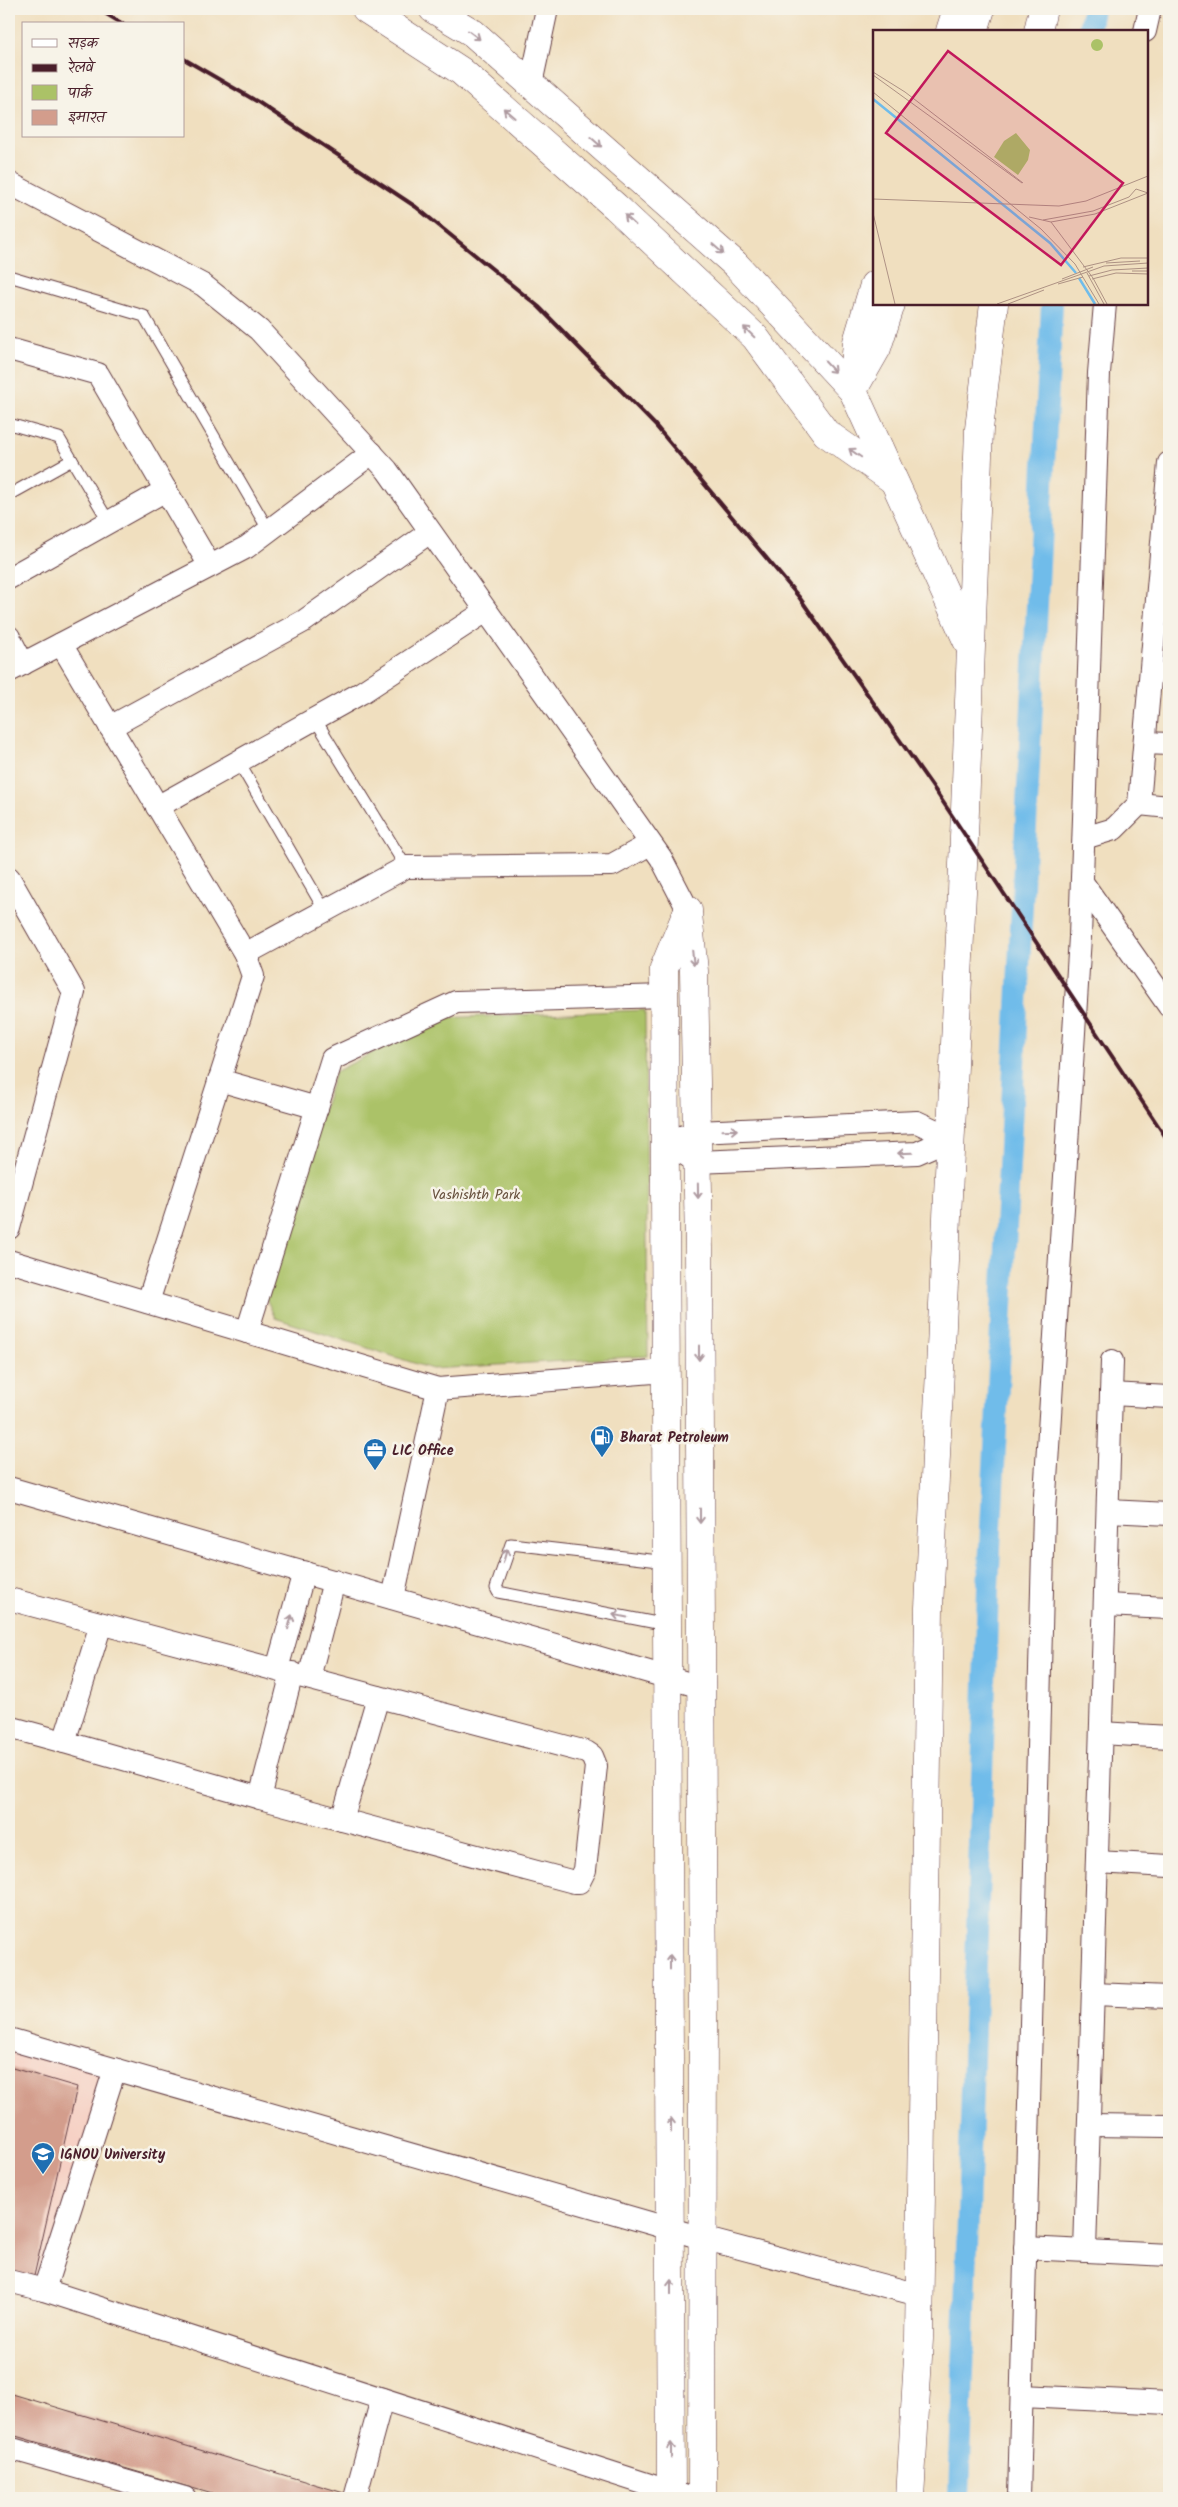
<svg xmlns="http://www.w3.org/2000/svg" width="1178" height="2507" viewBox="0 0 1178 2507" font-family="Kalam,'Playpen Sans Deva',sans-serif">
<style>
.built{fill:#f6d1c5}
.green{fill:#abc267;stroke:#7a7049}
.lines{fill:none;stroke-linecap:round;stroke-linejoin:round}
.canal{stroke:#70bcea;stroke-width:22}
.building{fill:#d39d8c}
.lane-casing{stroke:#633c41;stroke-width:13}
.street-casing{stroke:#633c41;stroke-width:24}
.secondary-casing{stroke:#633c41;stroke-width:29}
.lane{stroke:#fff;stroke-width:11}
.street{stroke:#fff;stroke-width:22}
.secondary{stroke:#fff;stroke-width:28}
.rail{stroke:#4a1f2b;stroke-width:4}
.oneway{stroke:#ae9aa0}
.labels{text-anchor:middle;stroke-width:5;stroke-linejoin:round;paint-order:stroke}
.park-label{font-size:14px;fill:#67503d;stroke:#f7f3e8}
.poi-label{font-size:14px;font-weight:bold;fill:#4a1f2b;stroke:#f7f3e8;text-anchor:start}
.inset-river{fill:none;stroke:#70bcea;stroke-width:2.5}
.inset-road{fill:none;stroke:#ae9284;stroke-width:1}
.view{fill:#c2185b;fill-opacity:0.15;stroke:#c2185b;stroke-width:2.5}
.inset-edge{fill:none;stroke:#4a1f2b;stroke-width:2.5}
</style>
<rect width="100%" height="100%" fill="#f7f3e8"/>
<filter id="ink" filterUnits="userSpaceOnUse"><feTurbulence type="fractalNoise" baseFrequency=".02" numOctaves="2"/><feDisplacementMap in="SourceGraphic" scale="10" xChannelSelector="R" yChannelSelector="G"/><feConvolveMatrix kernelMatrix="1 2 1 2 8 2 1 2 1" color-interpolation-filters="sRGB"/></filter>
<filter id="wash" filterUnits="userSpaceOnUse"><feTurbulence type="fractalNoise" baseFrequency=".0096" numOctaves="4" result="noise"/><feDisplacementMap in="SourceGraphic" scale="20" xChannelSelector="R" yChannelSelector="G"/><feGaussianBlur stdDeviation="1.12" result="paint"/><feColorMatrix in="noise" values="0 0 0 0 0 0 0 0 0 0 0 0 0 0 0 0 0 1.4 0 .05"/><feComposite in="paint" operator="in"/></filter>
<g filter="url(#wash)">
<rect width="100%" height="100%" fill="#f0dfbf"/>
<polygon class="built" points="9,2044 109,2072 43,2287 9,2278"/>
<polygon class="green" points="645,1010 648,1356 432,1369 275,1318 265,1296 335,1072 440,1018"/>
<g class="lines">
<g class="canal">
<polyline points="1089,31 1093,9"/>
<polyline points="959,2498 988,1588 1052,304"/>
</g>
</g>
<g id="blocks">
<g class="building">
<polygon points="9,2067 77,2087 34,2276 9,2270"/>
<polygon points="9,2393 344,2493 343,2498 226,2498 9,2434"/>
</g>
</g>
</g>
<g filter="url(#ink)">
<use href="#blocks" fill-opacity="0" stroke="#633c41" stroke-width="1"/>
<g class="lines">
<g class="lane-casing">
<g id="lane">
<polyline points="9,276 144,316 269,531"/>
<polyline points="9,424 59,438 109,522"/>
<polyline points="9,495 72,460"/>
<polyline points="315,719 406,867"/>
<polyline points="238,761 325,911"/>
<polyline points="667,1625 498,1592 496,1588 511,1544 668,1562"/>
</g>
</g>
<g class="street-casing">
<g id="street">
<polyline points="1145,31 1150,9"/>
<polyline points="531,84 547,9"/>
<polyline points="9,183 203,285 259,330 387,470 661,858 688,910"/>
<polyline points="9,349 98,374 210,566"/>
<polyline points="9,578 166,490"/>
<polyline points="9,637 23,664"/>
<polyline points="61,644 245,954 253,976 148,1302"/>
<polyline points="9,671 247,547 372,453"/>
<polyline points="110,727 304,621 430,532"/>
<polyline points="1145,743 1169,744"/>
<polyline points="1139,804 1169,807"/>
<polyline points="157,807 361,693 486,611"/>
<polyline points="1084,838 1114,829 1139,804 1169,463"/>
<polyline points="9,878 74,992 9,1228"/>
<polyline points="1082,882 1169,1006"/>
<polyline points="245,954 406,867 612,865 650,844"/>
<polyline points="219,1080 317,1108"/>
<polyline points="681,1137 697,1132 917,1122 951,1138"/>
<polyline points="666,1142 697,1162 917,1153 951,1138"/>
<polyline points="9,1261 438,1389 666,1371"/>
<polyline points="247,1332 332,1059 456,1002 665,996"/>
<polyline points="1111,1394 1169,1397"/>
<polyline points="9,1488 701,1687"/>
<polyline points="1108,1511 1169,1514"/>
<polyline points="393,1598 438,1389"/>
<polyline points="9,1599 586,1752 592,1756 596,1766 585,1870 579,1882 574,1882 260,1798"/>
<polyline points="1105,1605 1169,1608"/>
<polyline points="277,1669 304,1572"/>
<polyline points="309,1678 334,1581"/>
<polyline points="9,1727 64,1742 101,1624"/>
<polyline points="1101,1733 1169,1737"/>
<polyline points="64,1742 260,1798 292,1673"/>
<polyline points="342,1820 378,1697"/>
<polyline points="1097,1862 1169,1866"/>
<polyline points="1093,1994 1169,1997"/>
<polyline points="9,2039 702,2238 919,2295"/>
<polyline points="1089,2125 1169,2126"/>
<polyline points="1025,2248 1169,2255"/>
<polyline points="1085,2251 1112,1361"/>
<polyline points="9,2281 44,2290 690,2498"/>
<polyline points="44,2290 115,2069"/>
<polyline points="1022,2396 1169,2403"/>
<polyline points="9,2448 185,2498"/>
<polyline points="355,2498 382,2399"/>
<polyline points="1019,2498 1044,1511 1080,937 1099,373 1105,304"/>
</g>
</g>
<g class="secondary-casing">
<g id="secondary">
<polyline points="366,9 461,71 616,207 755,337 826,433 893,480"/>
<polyline points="433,9 473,33 735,264 853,391 969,645"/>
<polyline points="950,31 957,9"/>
<polyline points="974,31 981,9"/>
<polyline points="1038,31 1043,9"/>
<polyline points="857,383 877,348 891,304"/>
<polyline points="853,391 857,342 874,285"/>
<polyline points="688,914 694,971 699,1248 703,2019 702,2498"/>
<polyline points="671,2498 664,968 688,910"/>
<polyline points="910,2498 919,2339 929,1608 962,892 979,429 994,304"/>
</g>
</g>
<use href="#lane" class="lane"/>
<use href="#street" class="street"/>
<use href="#secondary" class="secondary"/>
<g class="rail">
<polyline points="98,9 123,24"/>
<polyline points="184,59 258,102 416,207 539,307 655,425 799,597 937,793 1169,1142"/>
</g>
</g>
<defs><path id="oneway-shaft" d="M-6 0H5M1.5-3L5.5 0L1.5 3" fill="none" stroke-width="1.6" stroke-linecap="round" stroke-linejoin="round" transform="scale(1.25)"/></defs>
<g class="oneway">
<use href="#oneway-shaft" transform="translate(474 35) rotate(37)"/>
<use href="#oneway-shaft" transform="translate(509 113) rotate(-139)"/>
<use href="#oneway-shaft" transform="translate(596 142) rotate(41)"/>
<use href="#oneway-shaft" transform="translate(630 220) rotate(-137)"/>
<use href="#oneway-shaft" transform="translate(718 249) rotate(41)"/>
<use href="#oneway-shaft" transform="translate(749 332) rotate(-136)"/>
<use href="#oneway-shaft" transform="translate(830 367) rotate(47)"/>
<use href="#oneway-shaft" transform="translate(855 453) rotate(-145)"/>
<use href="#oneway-shaft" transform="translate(693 958) rotate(84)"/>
<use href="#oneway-shaft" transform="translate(730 1130) rotate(-2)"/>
<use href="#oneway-shaft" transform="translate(905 1153) rotate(178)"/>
<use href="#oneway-shaft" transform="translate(698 1191) rotate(89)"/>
<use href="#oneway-shaft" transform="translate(699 1353) rotate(90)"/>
<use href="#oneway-shaft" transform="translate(700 1516) rotate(90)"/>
<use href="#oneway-shaft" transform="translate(505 1556) rotate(-74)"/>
<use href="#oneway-shaft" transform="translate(620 1616) rotate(-169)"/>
<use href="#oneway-shaft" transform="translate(290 1622) rotate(-75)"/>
<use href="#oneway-shaft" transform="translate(670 1962) rotate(-90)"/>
<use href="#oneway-shaft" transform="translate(671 2125) rotate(-90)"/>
<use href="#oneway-shaft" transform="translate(671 2287) rotate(-90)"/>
<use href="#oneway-shaft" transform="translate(671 2450) rotate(-90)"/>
</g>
</g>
<defs>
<g id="fuel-pin" transform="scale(1.25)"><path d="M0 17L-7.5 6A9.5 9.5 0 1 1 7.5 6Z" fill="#1f6fb2" stroke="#f7f3e8"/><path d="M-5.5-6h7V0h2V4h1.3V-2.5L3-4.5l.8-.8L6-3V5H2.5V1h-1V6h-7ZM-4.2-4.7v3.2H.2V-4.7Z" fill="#fff"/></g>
<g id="office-pin" transform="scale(1.25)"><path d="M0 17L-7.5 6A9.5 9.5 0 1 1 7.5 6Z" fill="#1f6fb2" stroke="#f7f3e8"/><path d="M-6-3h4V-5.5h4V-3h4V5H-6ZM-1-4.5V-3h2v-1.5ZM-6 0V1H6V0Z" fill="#fff"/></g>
<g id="university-pin" transform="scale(1.25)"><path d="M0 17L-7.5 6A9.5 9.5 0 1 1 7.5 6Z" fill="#1f6fb2" stroke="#f7f3e8"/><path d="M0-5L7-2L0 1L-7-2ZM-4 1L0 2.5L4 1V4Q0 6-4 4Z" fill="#fff"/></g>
</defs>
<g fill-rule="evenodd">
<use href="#fuel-pin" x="602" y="1437"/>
<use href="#office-pin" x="375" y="1450"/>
<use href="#university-pin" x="43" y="2154"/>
</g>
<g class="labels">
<g class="park-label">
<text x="476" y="1199">Vashishth Park</text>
</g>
<g class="poi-label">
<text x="620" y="1442">Bharat Petroleum</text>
<text x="392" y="1455">LIC Office</text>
<text x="60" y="2159">IGNOU University</text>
</g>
</g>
<g transform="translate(873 30)">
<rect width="275" height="275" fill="#f0dfbf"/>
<path d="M218 15a6 6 0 1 1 12 0a6 6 0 1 1-12 0ZM143,103L157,120L155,130L145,145L121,127L131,111Z" fill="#abc267"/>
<path class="inset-river" d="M0,69L177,213L203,243M206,248L222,274"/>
<path class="inset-road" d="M0,42L32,62L150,153M0,45L149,153M0,62L168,199L202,234L226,274M0,169L186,176L213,171L275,146M0,183L22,274M156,187L178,192L222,184L275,163M170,190L220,181L256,167L263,159L275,163M178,192L220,248L234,274M233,233L267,231M210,237L248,228H275M259,241H275M214,243L231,274M216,246L239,240L275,238M189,249L220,237M219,249L243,243L275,244M185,254L210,247M124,274L231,236L275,233M135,274L171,260"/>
<path class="view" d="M75,21L250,153L188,235L13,103Z"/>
<rect width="275" height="275" class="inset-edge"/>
</g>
<rect width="1178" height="2507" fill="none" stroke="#f7f3e8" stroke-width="30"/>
<rect x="22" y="22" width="162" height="115" fill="#f7f3e8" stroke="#b29e9c"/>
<rect x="32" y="39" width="25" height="8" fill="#ffffff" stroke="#b29e9c"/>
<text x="68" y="48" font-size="15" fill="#4a1f2b">सड़क</text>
<rect x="32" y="64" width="25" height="8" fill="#4a1f2b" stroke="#b29e9c"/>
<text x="68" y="72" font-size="15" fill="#4a1f2b">रेलवे</text>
<rect x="32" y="85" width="25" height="15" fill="#abc267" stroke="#b29e9c"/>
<text x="68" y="98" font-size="15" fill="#4a1f2b">पार्क</text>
<rect x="32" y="110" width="25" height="15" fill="#d39d8c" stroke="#b29e9c"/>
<text x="68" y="122" font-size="15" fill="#4a1f2b">इमारत</text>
</svg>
